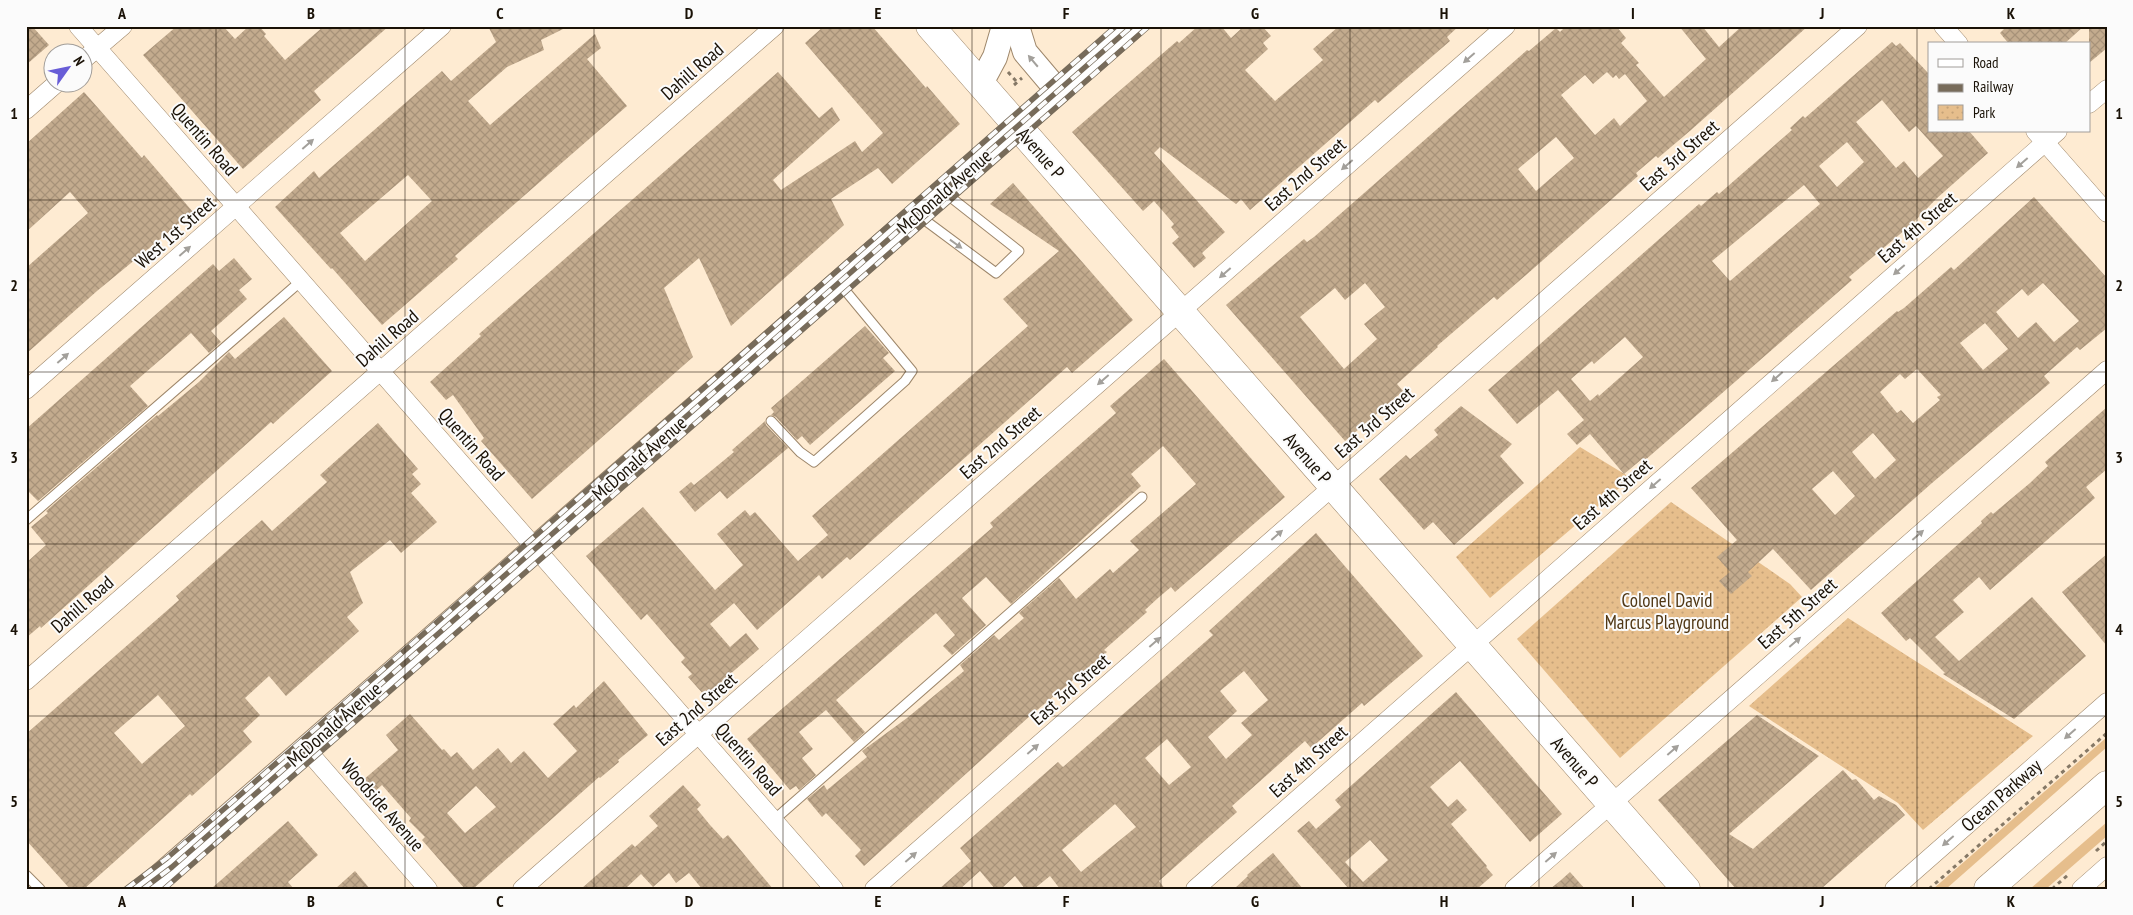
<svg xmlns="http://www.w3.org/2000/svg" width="2133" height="915" viewBox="0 0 2133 915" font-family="'PT Sans Narrow',sans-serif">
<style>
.grass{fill:#e6be8c}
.park{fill:url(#park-dots)}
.building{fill:url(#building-cross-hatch);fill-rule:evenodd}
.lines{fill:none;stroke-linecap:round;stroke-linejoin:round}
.lane-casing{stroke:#9e876b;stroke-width:11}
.street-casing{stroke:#9e876b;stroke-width:19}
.secondary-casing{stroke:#9e876b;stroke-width:26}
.primary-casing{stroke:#9e876b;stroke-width:29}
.path{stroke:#857866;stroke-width:3;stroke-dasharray:4 4;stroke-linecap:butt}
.lane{stroke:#fff;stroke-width:9}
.street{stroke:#fff;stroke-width:18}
.secondary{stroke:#fff;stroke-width:24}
.primary{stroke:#fff;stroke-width:28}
.rail-casing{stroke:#776b5a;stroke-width:5.5}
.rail{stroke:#fbfbfb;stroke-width:4;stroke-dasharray:11;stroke-linecap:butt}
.oneway{fill:#a3a09b}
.grid{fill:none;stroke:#191106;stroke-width:1;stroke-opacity:0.55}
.labels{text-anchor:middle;stroke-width:4;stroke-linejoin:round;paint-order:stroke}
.street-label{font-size:19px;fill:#191106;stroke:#fbfbfb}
.park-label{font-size:19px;fill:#503714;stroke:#fbfbfb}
.neatline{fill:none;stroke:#191106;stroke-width:2}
.grid-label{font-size:16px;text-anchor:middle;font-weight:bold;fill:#191106}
</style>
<defs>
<pattern id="park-dots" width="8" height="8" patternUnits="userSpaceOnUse" patternTransform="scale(1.25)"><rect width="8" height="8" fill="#e6be8c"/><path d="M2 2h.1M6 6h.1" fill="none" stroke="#c5a277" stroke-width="1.8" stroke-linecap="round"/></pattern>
<pattern id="building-cross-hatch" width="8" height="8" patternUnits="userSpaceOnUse" patternTransform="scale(1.25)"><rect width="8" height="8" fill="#c3ab8e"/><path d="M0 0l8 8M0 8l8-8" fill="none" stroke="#a79279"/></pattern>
</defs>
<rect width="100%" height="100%" fill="#feebd2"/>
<g class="grass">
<polygon points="2107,737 2107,747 1946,889 1933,889"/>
<polygon points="2107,822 2107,836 2046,889 2030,889"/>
</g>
<g class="park">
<polygon points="1580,447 1631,478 1490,598 1456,557"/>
<polygon points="1671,502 1790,584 1802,597 1620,758 1517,639"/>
<polygon points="1848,618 2033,736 1923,830 1898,803 1749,706"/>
</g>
<g class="building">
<polygon points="26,26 32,26 49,45 26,65"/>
<polygon points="177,26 223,26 235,39 249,26 259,26 266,34 264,36 285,60 324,26 389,26 314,91 321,100 243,169 143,55"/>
<path d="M488,26H569L541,40L544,50L507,67L468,101L490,125L595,34L601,48L587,59L627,106L455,256L458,259L382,325L332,268L331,269L275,207L314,171L319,178L442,71L451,81L496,42ZM408,175L432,201L365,261L340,233Z"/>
<polygon points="824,26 872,26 926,88 927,86 960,124 892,184 878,168 831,199 844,225 731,326 699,258 664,288 693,357 532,499 481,441 484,438 453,395 446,400 430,382 481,336 479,334 778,72 819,118 832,107 840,120 773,180 781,190 855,141 862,152 883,133 805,43"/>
<polygon points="1198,26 1221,26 1231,38 1244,26 1262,26 1271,36 1263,43 1268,49 1245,70 1275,101 1323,60 1313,49 1339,26 1459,26 1447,37 1450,41 1378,103 1375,100 1250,210 1241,199 1236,204 1160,147 1154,153 1225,232 1202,253 1206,258 1194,268 1172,243 1179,237 1171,227 1174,224 1154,201 1143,211 1072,132 1177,41 1179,43"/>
<path d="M1566,26H1616L1626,38L1621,43L1639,63L1636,65L1664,97L1706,59L1679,26H1702L1719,47L1742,26H1808L1691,130L1658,158L1656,156L1636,173L1638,176L1534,268L1497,300L1494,297L1437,346L1438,347L1397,384L1403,391L1345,441L1226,305L1304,239L1307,242L1314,237L1527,50L1529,51L1556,28L1560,32ZM1607,72L1613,78L1616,75L1619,79L1625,74L1647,101L1620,126L1614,118L1595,135L1561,95L1585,75L1593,84ZM1556,137L1574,158L1536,191L1518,169ZM1365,283L1385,307L1364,324L1377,339L1344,369L1300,317L1335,288L1345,300Z"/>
<polygon points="2007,26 2084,26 2064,44 2009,44 2000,33"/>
<polygon points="2089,26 2107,26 2107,48 2089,63"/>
<path d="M1892,42L1896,46L1900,43L1929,74V131H1969L1988,153L1936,199L1912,224L1849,277L1852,280L1644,461L1642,459L1624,474L1590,434L1577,445L1567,434L1584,420L1558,390L1517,424L1488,390L1699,204L1701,206L1717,192L1719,194L1792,130L1790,128L1803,116L1805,118ZM1882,100L1909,132L1916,126L1943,156L1918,178L1904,161L1896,168L1856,122ZM1847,142L1864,162L1837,187L1819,166ZM1804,185L1820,204L1730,281L1712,261ZM1625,337L1643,357L1599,396L1598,394L1590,401L1571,379L1592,361L1594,364Z"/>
<polygon points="84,92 142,158 144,155 193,212 97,291 26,354 26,268 88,213 70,192 26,232 26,144"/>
<polygon points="1013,183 1133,320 1072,373 1067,367 850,560 847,557 822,579 819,575 757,630 734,603 710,624 730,647 746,633 759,649 705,696 688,677 692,674 681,662 685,658 647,614 641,620 586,556 643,507 715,590 743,565 717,534 745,510 750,516 755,512 798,561 828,535 812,516 1028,326 1003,299 1059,251 990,204"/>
<path d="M2034,197L2107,278V328L2080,350L2077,347L2044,376L2050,383L1932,483L1811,590L1773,549L1748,572L1752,576L1731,594L1719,581L1730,572L1717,557L1737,540L1691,488L1897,311L1898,312L1904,308L1951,267L1954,270ZM2043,283L2079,321L2054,342L2036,322L2018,338L1996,312L2022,289L2028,296ZM1985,323L2008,349L1983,370L1960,343ZM1917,369L1941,395L1937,397L1940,400L1913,423L1901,410L1897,413L1880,392L1900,374L1905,379ZM1873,433L1896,460L1875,479L1852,452ZM1833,471L1855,496L1835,515L1812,489Z"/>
<polygon points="234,258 252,279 239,290 247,299 211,331 221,342 209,353 191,333 130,386 148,406 38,501 26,489 26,429 213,264 219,271"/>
<polygon points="284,317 332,371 273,424 271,422 251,440 41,628 40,626 26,638 26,563 46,545 31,527 48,513 46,511 157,415 158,416 199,382 229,352 235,359"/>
<polygon points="865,326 889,353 883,358 895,371 810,445 802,436 797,440 776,417 771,415 774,412 771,408"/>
<polygon points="1164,359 1285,497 1175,592 1171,587 1158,598 1145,610 1147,612 1104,650 1107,652 1031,715 864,866 855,856 861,850 826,813 822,817 807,799 824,785 827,790 867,757 862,751 907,718 964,671 960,665 994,635 999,640 1024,618 1019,613 1059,578 1076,599 1110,569 1113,573 1139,550 1130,541 1196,484 1163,446 1131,474 1141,486 1011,604 986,577 962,598 986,625 952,655 943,646 955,635 936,613 836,700 865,732 854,742 826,710 799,732 813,749 802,758 816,775 799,790 796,786 790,790 747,739 993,527 990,523 1116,413 1110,406"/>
<polygon points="1461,406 1512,444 1500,456 1524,483 1454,545 1433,522 1424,530 1379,479 1406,455 1410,459 1438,435 1434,430"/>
<polygon points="2107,407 2107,469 2086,487 2095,498 1990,590 1979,577 1953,600 1964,612 1935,637 1959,661 2032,597 2086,656 2014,719 1943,674 1945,673 1910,638 1906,641 1881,613 1982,523 1981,521 1991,512 1993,514 2030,483 2048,466 2045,462"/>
<polygon points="765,421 766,425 788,448 727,499 720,491 695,512 679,492 691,482 694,485 734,452 732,450"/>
<path d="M378,423L418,469L412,474L421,484L411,493L437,522L401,553L390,540L350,572L363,603L347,617L359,631L286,696L269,676L245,698L260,715L243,731L252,742L192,796L190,794L84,889H70L26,840V734L179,600L176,596L262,520L272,531L327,482L320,475ZM158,695L185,726L142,764L114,733Z"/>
<path d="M1316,533L1423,656L1364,706L1362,703L1311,748L1305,741L1232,806L1237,812L1159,881L1165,889H1060L1050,876L1034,889H1025L1015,876L1001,889H995L980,871L960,889H939L971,861L960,848L1058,762L1063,767L1213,635L1209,631ZM1244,671L1268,700L1241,723L1252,735L1226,759L1208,737L1237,711L1220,691ZM1167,739L1191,767L1169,785L1145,758ZM1115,804L1136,827L1081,872L1062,850Z"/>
<polygon points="2107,554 2107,646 2062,592"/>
<path d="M604,681L648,735L618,760L619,762L600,778L599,777L473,889H465L422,840L425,837L409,821L411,818L382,785L373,793L362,781L398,750L386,735L410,714L442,750L444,749L451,757L457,752L473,770L498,748L511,763L524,751L548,778L577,751L553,724L574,705L576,708ZM476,786L496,807L465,833L447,813Z"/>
<path d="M1456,692L1562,814L1530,842L1460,761L1430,787L1448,807L1457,799L1467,810L1451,824L1487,866L1486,867L1493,875L1477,889H1349L1297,831L1309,821L1316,829L1341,807L1335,800ZM1370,840L1388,860L1363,882L1345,862Z"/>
<polygon points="1757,715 1819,756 1729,834 1753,849 1843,770 1852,780 1856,779 1874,800 1879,796 1896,805 1905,815 1821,889 1736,889 1658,800"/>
<polygon points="683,785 701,805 697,809 710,825 723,839 728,835 773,889 702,889 689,873 676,883 669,873 653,887 641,874 625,889 581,889 632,844 635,847 658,826 649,816"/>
<polygon points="288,821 318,855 288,882 294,889 211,889"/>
<polygon points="1273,853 1303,889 1234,889 1248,876 1247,875"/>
<polygon points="355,871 370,889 335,889"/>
<polygon points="1570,872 1585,889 1550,889 1560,881"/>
</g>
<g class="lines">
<g class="lane-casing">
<g id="lane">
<polyline points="918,215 996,273 1019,251 944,192"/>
<polyline points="771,421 800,452 814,462 905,381 912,371 839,283"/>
<polyline points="26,520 301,281"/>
<polyline points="774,820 1142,497"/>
<polyline points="26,875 40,889"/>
</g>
</g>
<g class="street-casing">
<g id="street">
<polyline points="78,26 834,889"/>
<polyline points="1943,26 1959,44"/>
<polyline points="82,61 123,26"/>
<polyline points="2089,104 2107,89"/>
<polyline points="26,110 58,82"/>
<polyline points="2035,131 2107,213"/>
<polyline points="26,390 442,26"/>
<polyline points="26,681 775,26"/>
<polyline points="306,749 428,889"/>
<polyline points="522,889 1506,26"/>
<polyline points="874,889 1858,26"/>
<polyline points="1195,889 2058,131"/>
<polyline points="1514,889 2107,370"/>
<polyline points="1894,889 2107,702"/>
<polyline points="2081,889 2107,866"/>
</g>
</g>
<g class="secondary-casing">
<g id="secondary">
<polyline points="1017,26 1025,52 1058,91"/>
<polyline points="980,85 995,57 1004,26"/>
<polyline points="145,889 1133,26"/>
</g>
</g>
<g class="primary-casing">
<g id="primary">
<polyline points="930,26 1686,889"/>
<polyline points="1988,889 2107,785"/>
</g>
</g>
<g class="path">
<polyline points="1008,72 1017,82"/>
<polyline points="1014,85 1022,78"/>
<polyline points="2096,851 2107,841"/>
<polyline points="1929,889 2107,733"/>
<polyline points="2052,889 2069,874"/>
</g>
<use href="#lane" class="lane"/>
<use href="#street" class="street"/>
<use href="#secondary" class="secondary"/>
<use href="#primary" class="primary"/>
<g class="rail-casing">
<g id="rail">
<polyline points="126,889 167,858 232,802 1116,26"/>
<polyline points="143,889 172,867 1132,26"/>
<polyline points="164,889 1149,26"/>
</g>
</g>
<use href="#rail" class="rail"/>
</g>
<defs><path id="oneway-solid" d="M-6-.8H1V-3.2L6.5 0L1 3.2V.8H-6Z" transform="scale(1.25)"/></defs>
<g class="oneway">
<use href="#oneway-solid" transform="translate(1469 58) rotate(139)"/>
<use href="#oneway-solid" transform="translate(1033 61) rotate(-130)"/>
<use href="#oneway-solid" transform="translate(308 144) rotate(-41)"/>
<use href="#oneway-solid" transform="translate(2022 163) rotate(139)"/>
<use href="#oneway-solid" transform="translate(1347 165) rotate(139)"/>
<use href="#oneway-solid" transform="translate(956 244) rotate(36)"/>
<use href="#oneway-solid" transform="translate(185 251) rotate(-41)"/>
<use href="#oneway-solid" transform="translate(1899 270) rotate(139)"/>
<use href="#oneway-solid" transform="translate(1225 273) rotate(139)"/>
<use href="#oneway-solid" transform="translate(63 358) rotate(-41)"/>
<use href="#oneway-solid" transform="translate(1777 377) rotate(139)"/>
<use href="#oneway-solid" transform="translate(1103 380) rotate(139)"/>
<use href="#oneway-solid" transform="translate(1655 484) rotate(139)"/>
<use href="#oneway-solid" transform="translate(1277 535) rotate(-41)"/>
<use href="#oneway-solid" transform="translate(1918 535) rotate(-41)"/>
<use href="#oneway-solid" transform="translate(1155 642) rotate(-41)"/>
<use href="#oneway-solid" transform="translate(1795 642) rotate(-41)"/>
<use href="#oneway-solid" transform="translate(2070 734) rotate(139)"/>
<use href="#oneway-solid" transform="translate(1033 749) rotate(-41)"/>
<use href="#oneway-solid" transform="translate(1673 750) rotate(-41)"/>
<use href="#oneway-solid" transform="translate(1948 841) rotate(139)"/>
<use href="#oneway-solid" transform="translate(911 857) rotate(-41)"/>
<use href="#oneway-solid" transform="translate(1551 857) rotate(-41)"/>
</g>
<path class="grid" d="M216,26V889M405,26V889M594,26V889M783,26V889M972,26V889M1161,26V889M1350,26V889M1539,26V889M1728,26V889M1917,26V889M26,200H2107M26,372H2107M26,544H2107M26,716H2107"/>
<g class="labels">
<g class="street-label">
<text transform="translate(692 71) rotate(-41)" y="7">Dahill Road</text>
<text transform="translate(205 139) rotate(49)" y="7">Quentin Road</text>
<text transform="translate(1041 153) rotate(49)" y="7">Avenue P</text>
<text transform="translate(1679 155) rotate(-41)" y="7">East 3rd Street</text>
<text transform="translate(1305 174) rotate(-41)" y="7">East 2nd Street</text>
<text transform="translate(944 191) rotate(-41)" y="7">McDonald Avenue</text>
<text transform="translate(1917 227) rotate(-41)" y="7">East 4th Street</text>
<text transform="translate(175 232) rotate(-41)" y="7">West 1st Street</text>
<text transform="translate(387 338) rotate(-41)" y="7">Dahill Road</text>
<text transform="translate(1374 422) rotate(-41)" y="7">East 3rd Street</text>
<text transform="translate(1000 442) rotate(-41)" y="7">East 2nd Street</text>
<text transform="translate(472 444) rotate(49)" y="7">Quentin Road</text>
<text transform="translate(639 458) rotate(-41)" y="7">McDonald Avenue</text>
<text transform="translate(1308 458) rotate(49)" y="7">Avenue P</text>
<text transform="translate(1612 494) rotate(-41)" y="7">East 4th Street</text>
<text transform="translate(82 604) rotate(-41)" y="7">Dahill Road</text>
<text transform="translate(1797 613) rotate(-41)" y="7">East 5th Street</text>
<text transform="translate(1070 689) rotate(-41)" y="7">East 3rd Street</text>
<text transform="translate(696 709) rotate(-41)" y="7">East 2nd Street</text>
<text transform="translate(334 724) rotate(-41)" y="7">McDonald Avenue</text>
<text transform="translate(749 759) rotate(49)" y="7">Quentin Road</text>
<text transform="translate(1308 761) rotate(-42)" y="7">East 4th Street</text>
<text transform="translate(1575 762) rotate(49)" y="7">Avenue P</text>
<text transform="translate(2001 795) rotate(-41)" y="7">Ocean Parkway</text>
<text transform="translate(383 805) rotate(49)" y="7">Woodside Avenue</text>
</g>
<g class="park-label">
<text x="1667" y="607">Colonel David<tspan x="1667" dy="22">Marcus Playground</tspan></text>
</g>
</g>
<rect width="2133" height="915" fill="none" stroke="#fbfbfb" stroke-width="55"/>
<rect x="1928" y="42" width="162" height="90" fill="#fbfbfb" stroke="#a19d99"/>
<rect x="1938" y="59" width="25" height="8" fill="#ffffff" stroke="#a19d99"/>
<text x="1973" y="68" font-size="15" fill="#191106">Road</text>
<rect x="1938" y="84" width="25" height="8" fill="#776b5a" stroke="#a19d99"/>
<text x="1973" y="92" font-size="15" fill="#191106">Railway</text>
<rect x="1938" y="105" width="25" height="15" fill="url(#park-dots)" stroke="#a19d99"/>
<text x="1973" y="118" font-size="15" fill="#191106">Park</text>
<g transform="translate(68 68) rotate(57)"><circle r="24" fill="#fbfbfb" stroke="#a19d99"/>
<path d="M0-4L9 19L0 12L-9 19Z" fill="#685dd7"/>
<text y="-8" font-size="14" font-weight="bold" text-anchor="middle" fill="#191106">N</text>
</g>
<rect x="28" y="28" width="2078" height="860" class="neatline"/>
<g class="grid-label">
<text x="122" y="19">A</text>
<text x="311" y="19">B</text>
<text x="500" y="19">C</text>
<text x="689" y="19">D</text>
<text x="878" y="19">E</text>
<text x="1066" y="19">F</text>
<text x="1255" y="19">G</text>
<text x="1444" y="19">H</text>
<text x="1633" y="19">I</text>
<text x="1822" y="19">J</text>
<text x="2011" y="19">K</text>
<text x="14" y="119">1</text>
<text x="2119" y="119">1</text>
<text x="14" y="291">2</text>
<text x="2119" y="291">2</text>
<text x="14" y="463">3</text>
<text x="2119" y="463">3</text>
<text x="14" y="635">4</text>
<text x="2119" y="635">4</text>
<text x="14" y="807">5</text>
<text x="2119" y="807">5</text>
<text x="122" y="907">A</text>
<text x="311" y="907">B</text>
<text x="500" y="907">C</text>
<text x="689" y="907">D</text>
<text x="878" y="907">E</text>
<text x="1066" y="907">F</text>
<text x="1255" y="907">G</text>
<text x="1444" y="907">H</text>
<text x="1633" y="907">I</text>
<text x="1822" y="907">J</text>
<text x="2011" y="907">K</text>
</g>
</svg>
